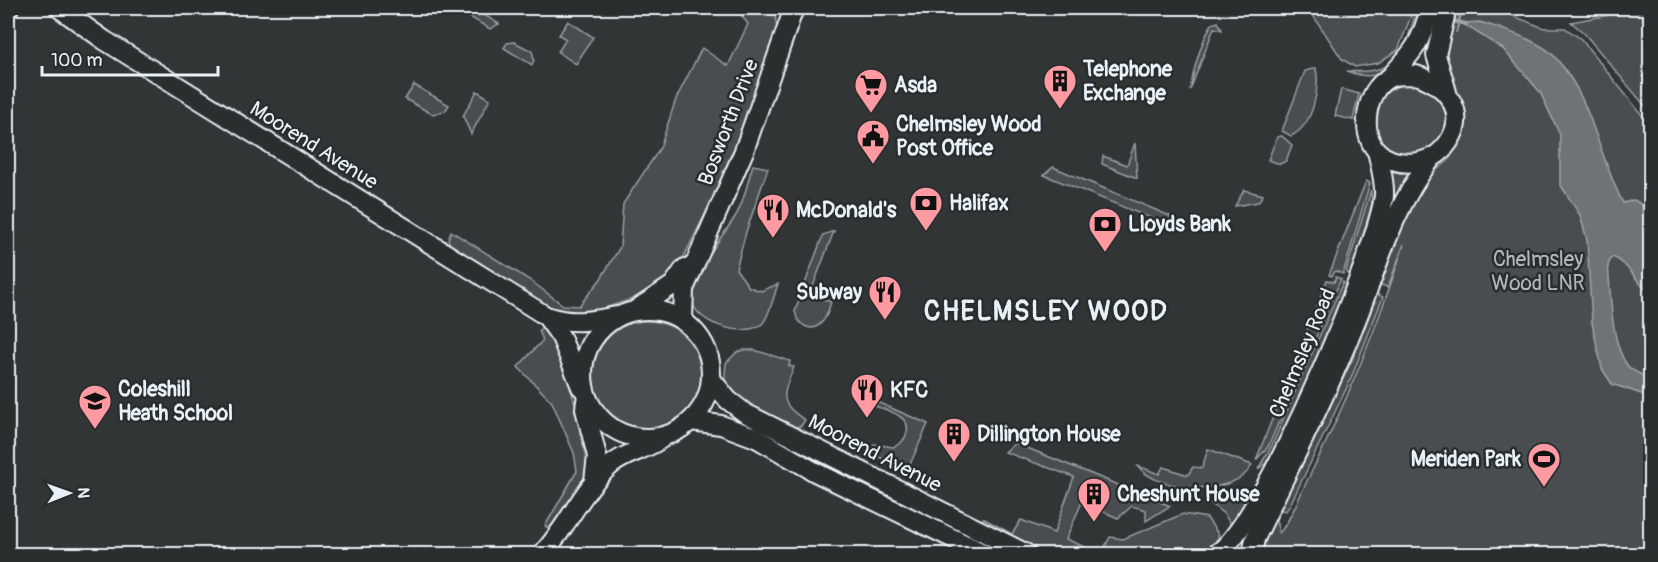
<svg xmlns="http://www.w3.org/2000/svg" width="1658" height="562" viewBox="0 0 1658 562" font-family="Pangolin,sans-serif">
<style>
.green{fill:#494d4f;stroke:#989fa4;stroke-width:1.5}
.water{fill:#6e7376;stroke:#9fa5aa;stroke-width:1.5}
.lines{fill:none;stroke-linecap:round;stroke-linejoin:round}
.stream{stroke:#9fa5aa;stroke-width:4}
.secondary-casing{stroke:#e8f1f8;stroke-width:22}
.secondary{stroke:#2a2d2e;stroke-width:18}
.labels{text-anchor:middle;stroke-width:5;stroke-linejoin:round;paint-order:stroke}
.poi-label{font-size:21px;font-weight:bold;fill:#e8f1f8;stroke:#2a2d2e;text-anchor:start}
.street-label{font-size:21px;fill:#e8f1f8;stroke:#2a2d2e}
.park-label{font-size:21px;fill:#b0b8bd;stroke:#2a2d2e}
.district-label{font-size:27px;font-weight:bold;letter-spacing:1.5px;fill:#e8f1f8;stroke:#2a2d2e}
</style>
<rect width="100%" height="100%" fill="#323536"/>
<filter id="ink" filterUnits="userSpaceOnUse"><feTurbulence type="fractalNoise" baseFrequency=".0167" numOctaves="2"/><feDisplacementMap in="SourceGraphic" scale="12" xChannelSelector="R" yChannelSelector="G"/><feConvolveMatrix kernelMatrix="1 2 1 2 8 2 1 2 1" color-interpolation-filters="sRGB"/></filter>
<g filter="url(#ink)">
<g class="green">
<polygon points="467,8 473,8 499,24 490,29 468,16"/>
<polygon points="741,8 777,8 775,14 777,29 725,175 674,276 650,293 584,315 561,316 451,247 448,239 451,231 531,281 563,305 579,306 600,280 620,247 623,204 660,148 676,99 702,48 728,66 748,24 741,15"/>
<polygon points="1308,8 1399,8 1411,16 1398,50 1378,63 1355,67 1342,59"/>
<path d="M1417,8H1426C1417,44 1393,91 1347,71C1402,75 1404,51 1417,8Z"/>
<path d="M1454,8H1461L1456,33L1463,8H1498L1508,14L1544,28H1565L1581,39L1650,125V554H1259L1273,523L1271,516L1276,520L1279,533C1291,521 1299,496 1307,481C1346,404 1378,326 1404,244L1388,287L1377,284L1383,280L1407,205L1426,178L1448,161L1462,137L1464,125L1443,62Z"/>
<polygon points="1628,8 1650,8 1650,112 1584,33 1571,22 1615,14"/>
<polygon points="568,21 593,37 576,64 558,52 566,39 559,35"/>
<path d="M1218,22L1222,30L1214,28L1190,90C1194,68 1200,44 1212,24Z"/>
<polygon points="514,42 532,51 534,60 532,65 504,48 507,43"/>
<path d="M1316,68C1320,89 1313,126 1291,136L1282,131L1305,71Z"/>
<path d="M1417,83L1432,89L1449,110L1444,143L1410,160L1381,146C1368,112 1376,85 1417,83Z"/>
<polygon points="414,85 449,105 445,111 432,114 405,99"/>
<polygon points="1341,89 1359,94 1353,120 1335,116"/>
<polygon points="477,91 490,99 471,134 463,116"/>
<polygon points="1282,136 1292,145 1286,161 1280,164 1268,160 1277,137"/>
<polygon points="1135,143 1137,178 1102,164 1103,156 1127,165"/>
<path d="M753,165L768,168L746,232L736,269L749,287L761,291L778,284C774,295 770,314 763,323C747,340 686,323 692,293C698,264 719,242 735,217C745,201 747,182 753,165Z"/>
<polygon points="1053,167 1170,216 1170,226 1044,175"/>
<polygon points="1390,171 1408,175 1391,207 1367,281"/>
<polygon points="1366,181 1370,183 1343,274 1335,271 1332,276 1329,275"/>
<polygon points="1244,190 1263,195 1258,202 1235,206"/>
<polygon points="1371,190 1372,204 1351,277 1346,271"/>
<path d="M834,231L810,294L831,302C829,308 827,317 823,321C812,335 797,325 795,311L823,235Z"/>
<polygon points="1336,277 1341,279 1268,447 1256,460 1327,280 1334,282"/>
<path d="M1343,282L1346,287C1325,347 1298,408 1266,463L1258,469L1271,447Z"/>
<polygon points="1373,292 1383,297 1350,381 1290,505 1286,511 1275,509 1281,508 1353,358 1375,301"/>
<circle cx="647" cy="375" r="54"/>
<path d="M545,323L556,339L590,454C590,483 568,508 553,531L545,526L577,471L574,453L552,402L518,367L543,340L539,331Z"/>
<path d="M744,350H754L790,361L789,366L794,367C783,394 777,403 805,420L801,426L791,428L741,401L724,384L726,363L737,352Z"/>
<path d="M877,402L928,424L907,471L871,453L874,444L893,447C907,442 914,425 899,416C893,411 883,409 875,406Z"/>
<path d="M1015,443L1170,506L1146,521V510L1132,506L1118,518L1082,502L1066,539L1101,554L1110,537L1123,539L1183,514L1207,518L1219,535C1214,548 1206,550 1193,554H1040L980,524L983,518L1012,534L1021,520L1054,533L1074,477L1005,452Z"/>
<path d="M1208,449L1252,465C1236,498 1156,492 1138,466L1159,474L1163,467L1188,475L1193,467L1202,468Z"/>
<polygon points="1252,489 1256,499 1234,531 1225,515 1209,502 1235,497"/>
</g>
<path class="water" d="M1480,22C1500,28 1541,41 1555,57C1592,98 1598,155 1623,203L1634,200C1648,207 1651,218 1650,233L1645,234L1650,240V293C1636,283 1628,262 1612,257L1608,265C1611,293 1610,341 1627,365C1631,371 1644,376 1650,379V397L1612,384L1602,369L1592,323L1587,240L1580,215L1560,184V135L1540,92L1503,49L1462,23Z"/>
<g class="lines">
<g class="stream">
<polyline points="1409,8 1422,12"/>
<polyline points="1449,20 1466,24"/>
</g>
<g class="secondary-casing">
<g id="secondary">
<path d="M59,8L104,40L546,316C575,325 589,321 617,316"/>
<polyline points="1447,8 1436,55 1447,92"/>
<polyline points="8,9 9,8"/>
<path d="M1416,75C1450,86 1471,117 1444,148C1429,166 1394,168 1377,151C1359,133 1366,89 1389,78C1396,74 1408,76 1416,75Z"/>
<path d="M1390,77C1415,50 1421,43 1430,8"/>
<polyline points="637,309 673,285 685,268"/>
<circle cx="647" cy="374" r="64"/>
<polyline points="546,316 561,337 581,387"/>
<polyline points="683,319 684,289 744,151 794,8"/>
<polyline points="711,379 728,400 745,413 1027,554"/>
<polyline points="586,401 585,409 597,456 594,481"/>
<polyline points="691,421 721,425 756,438 815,472 985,554"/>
<path d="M542,554C568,527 582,489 611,465C625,453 646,450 661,439"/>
<path d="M1216,554C1262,528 1376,254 1384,196C1385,181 1380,165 1377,151"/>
<path d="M1252,554L1255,539C1289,467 1326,397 1355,323C1378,266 1393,207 1432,158"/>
</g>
</g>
<use href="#secondary" class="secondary"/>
</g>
</g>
<defs>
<g id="building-pin" transform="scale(1.725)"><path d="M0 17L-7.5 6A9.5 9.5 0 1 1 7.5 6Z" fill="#ff9aa2" stroke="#2a2d2e"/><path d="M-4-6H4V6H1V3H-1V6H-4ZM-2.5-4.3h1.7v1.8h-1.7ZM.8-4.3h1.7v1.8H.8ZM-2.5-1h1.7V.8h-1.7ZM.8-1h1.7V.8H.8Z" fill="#111"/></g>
<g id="supermarket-pin" transform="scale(1.725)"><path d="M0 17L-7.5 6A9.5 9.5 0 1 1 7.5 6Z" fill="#ff9aa2" stroke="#2a2d2e"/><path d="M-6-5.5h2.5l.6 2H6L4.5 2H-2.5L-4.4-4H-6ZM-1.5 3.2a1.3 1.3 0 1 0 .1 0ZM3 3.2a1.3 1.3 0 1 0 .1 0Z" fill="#111"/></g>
<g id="civic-pin" transform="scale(1.725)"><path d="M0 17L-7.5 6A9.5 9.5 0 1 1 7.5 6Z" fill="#ff9aa2" stroke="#2a2d2e"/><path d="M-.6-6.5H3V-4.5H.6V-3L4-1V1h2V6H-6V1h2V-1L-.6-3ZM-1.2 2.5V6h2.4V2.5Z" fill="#111"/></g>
<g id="bank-pin" transform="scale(1.725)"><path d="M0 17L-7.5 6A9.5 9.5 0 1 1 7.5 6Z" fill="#ff9aa2" stroke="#2a2d2e"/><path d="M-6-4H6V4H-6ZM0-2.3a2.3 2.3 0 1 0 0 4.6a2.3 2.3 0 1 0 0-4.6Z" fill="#111"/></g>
<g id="restaurant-pin" transform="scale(1.725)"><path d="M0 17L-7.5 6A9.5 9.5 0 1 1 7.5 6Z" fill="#ff9aa2" stroke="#2a2d2e"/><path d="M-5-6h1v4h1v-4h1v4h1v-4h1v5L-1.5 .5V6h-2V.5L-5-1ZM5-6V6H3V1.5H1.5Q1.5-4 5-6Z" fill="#111"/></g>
<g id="school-pin" transform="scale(1.725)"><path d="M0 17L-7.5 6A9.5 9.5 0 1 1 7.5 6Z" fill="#ff9aa2" stroke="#2a2d2e"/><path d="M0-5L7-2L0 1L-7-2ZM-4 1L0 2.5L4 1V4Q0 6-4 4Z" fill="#111"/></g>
<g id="stadium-pin" transform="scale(1.725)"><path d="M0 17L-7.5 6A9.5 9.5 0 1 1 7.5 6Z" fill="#ff9aa2" stroke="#2a2d2e"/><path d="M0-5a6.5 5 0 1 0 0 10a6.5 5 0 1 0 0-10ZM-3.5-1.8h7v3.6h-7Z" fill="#111"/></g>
</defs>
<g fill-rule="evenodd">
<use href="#building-pin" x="1060" y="81"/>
<use href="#supermarket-pin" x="871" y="85"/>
<use href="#civic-pin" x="873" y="136"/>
<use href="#bank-pin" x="926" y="203"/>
<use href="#restaurant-pin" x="773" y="210"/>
<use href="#bank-pin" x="1105" y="224"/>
<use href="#restaurant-pin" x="885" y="292"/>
<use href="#restaurant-pin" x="867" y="390"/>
<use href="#school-pin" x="95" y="401"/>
<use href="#building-pin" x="954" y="434"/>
<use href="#stadium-pin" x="1544" y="459"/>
<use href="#building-pin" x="1094" y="494"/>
</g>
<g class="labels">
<g class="poi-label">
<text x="1083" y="76">Telephone<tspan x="1083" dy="24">Exchange</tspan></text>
<text x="894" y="92">Asda</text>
<text x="896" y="131">Chelmsley Wood<tspan x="896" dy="24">Post Office</tspan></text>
<text x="949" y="210">Halifax</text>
<text x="796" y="217">McDonald's</text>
<text x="1128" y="231">Lloyds Bank</text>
<text x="862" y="299" text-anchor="end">Subway</text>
<text x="118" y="396">Coleshill<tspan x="118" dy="24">Heath School</tspan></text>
<text x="890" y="397">KFC</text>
<text x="977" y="441">Dillington House</text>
<text x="1521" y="466" text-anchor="end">Meriden Park</text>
<text x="1117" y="501">Cheshunt House</text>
</g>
<g class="street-label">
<text transform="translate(728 122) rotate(-69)" y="7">Bosworth Drive</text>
<text transform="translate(314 145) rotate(32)" y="7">Moorend Avenue</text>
<text transform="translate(1302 353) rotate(-67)" y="7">Chelmsley Road</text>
<text transform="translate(875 453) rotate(27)" y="7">Moorend Avenue</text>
</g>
<g class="park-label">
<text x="1538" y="266">Chelmsley<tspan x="1538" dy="24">Wood LNR</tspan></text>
</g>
<g class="district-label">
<text x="1046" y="320">CHELMSLEY WOOD</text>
</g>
</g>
<rect width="1658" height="562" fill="none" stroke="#2a2d2e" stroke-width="30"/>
<rect x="15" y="15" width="1628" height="532" fill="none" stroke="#e8f1f8" stroke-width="2" filter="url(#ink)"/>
<g transform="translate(69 493) rotate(89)" stroke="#2a2d2e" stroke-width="4.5" paint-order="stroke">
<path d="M0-4.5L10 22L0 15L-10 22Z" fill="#e8f1f8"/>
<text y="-9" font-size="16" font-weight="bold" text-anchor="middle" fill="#e8f1f8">N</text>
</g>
<path d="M42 66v9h176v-9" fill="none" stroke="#e8f1f8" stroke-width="3"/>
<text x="51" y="66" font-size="18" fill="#e8f1f8" stroke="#2a2d2e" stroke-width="4.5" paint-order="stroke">100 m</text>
</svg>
